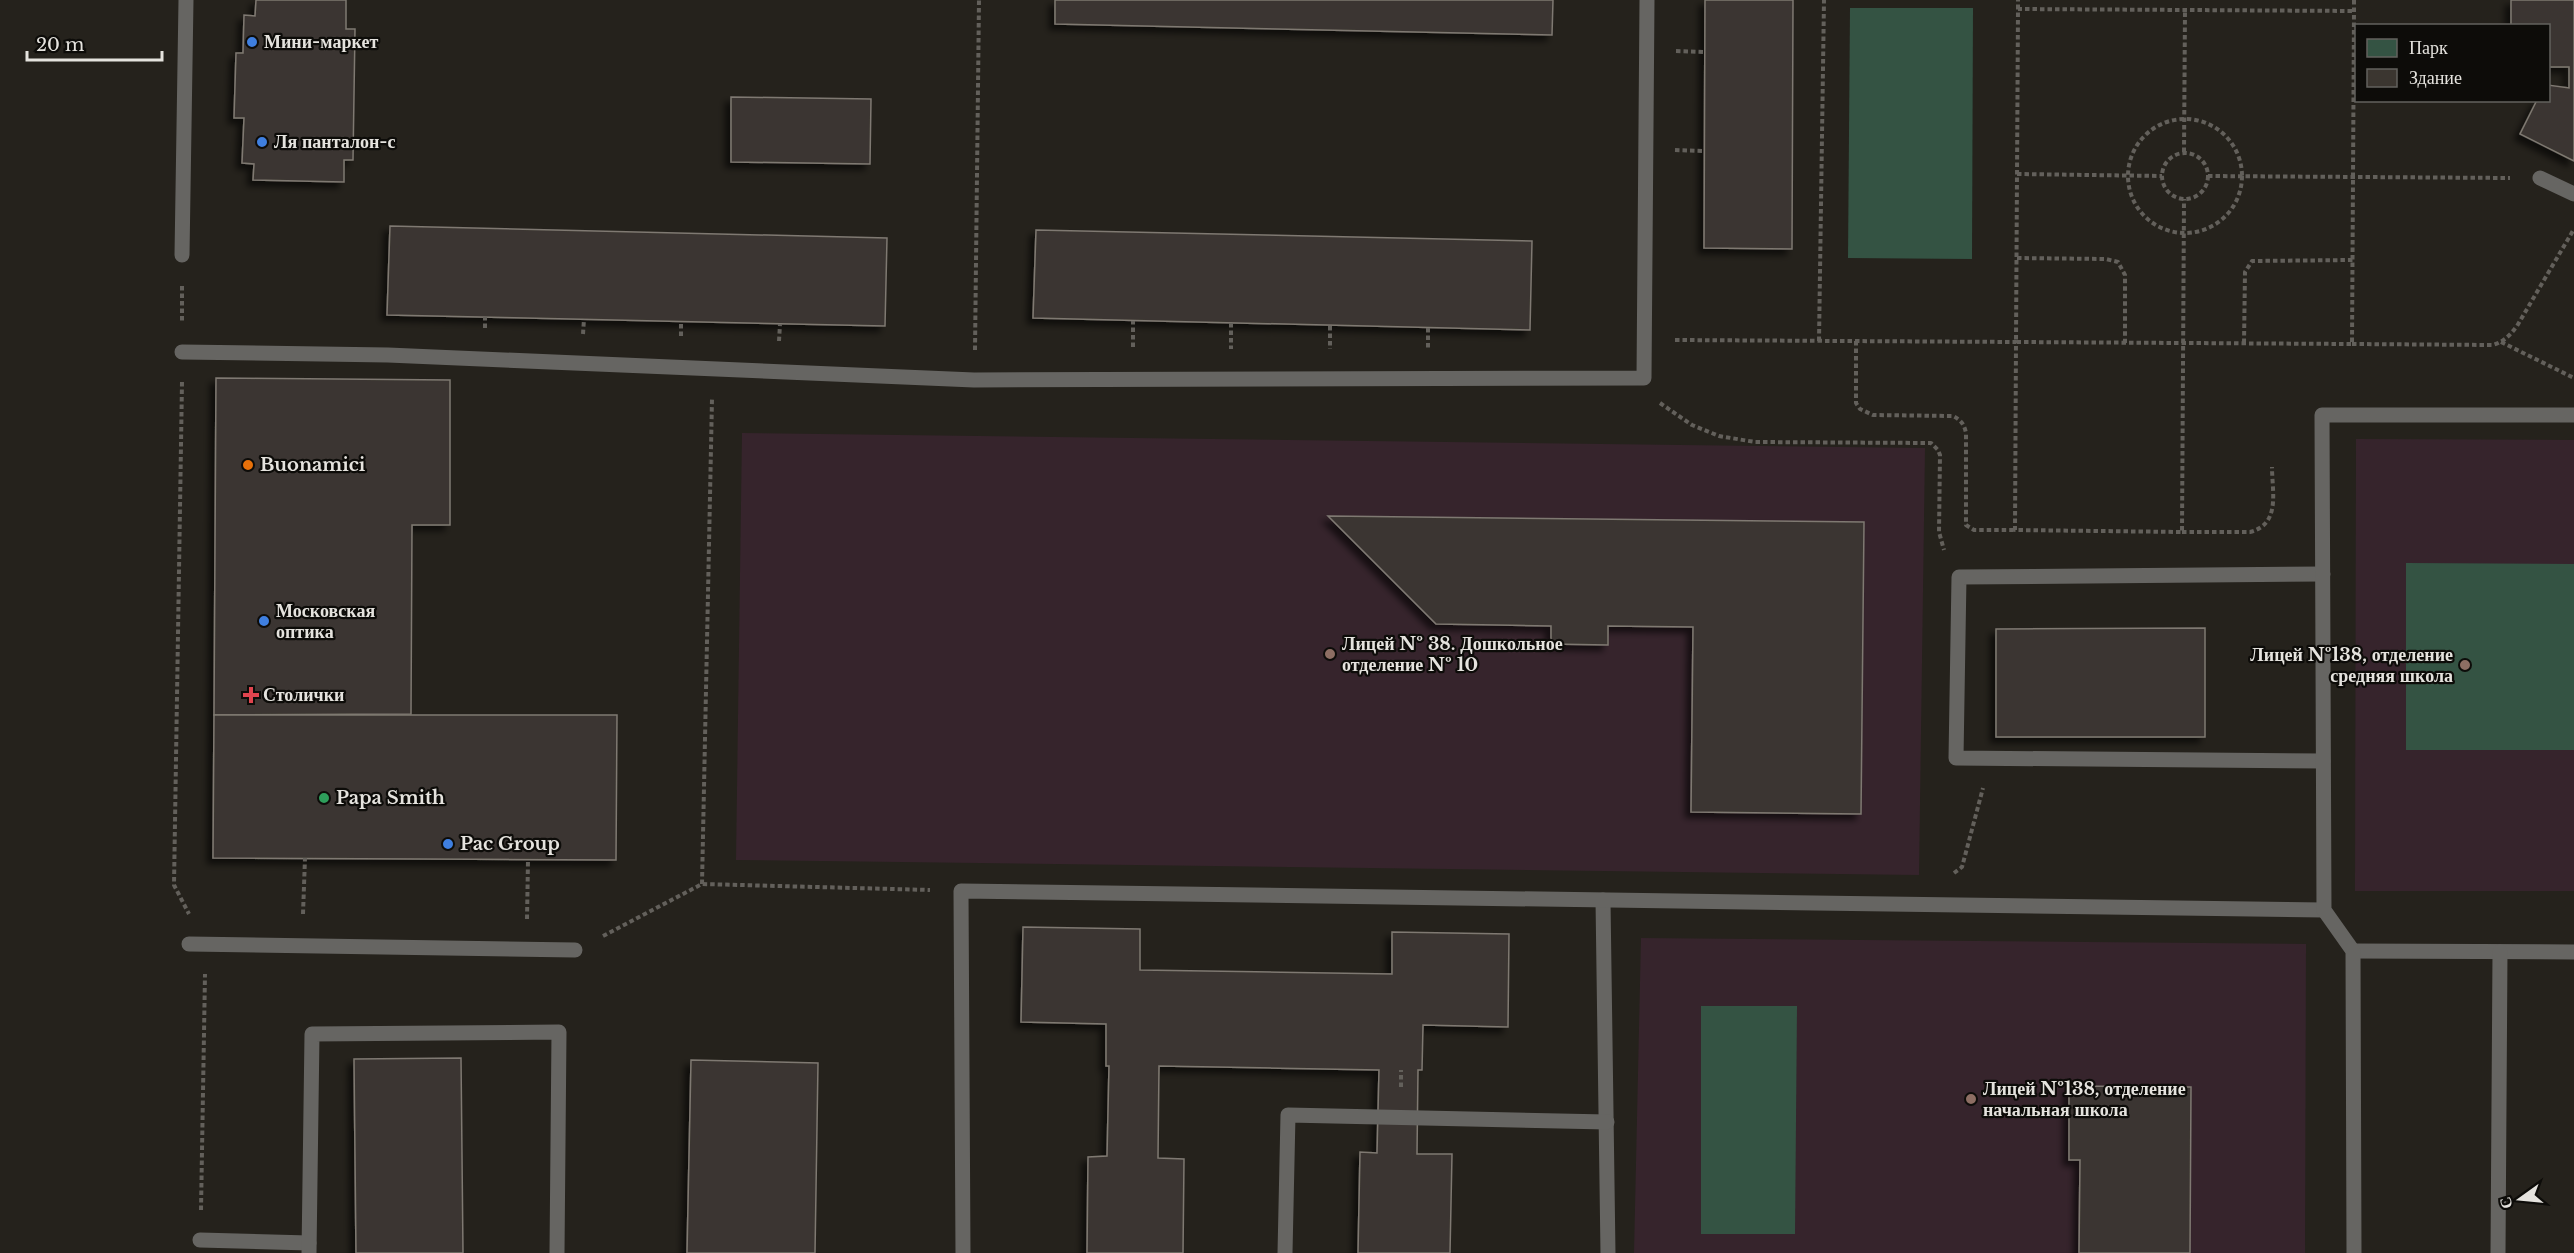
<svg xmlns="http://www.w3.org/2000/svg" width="2574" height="1253" viewBox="0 0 2574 1253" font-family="'Libre Baskerville',serif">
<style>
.education{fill:#36242c}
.green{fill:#345343}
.building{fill:#3b3630;stroke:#7f7972;stroke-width:1.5;filter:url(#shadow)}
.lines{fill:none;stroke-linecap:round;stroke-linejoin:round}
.path{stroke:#63605b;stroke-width:4;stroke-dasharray:4.5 3;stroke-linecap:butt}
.service{stroke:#666562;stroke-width:15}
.shop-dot{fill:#3f7fe0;stroke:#0d0c09;stroke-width:2}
.food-dot{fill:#e8710a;stroke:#0d0c09;stroke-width:2}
.education-dot{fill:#8d6e63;stroke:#0d0c09;stroke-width:2}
.health-dot{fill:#e0444e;stroke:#0d0c09;stroke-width:2}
.leisure-dot{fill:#2e9e5b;stroke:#0d0c09;stroke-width:2}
.labels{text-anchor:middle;stroke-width:4.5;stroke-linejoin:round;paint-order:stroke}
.poi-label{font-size:18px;font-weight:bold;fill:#e5e3de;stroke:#0d0c09;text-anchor:start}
</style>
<defs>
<filter id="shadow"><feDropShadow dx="-5.5" dy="5.5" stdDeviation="3" flood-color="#0009"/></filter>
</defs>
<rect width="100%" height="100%" fill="#25221c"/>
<g class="education">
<polygon points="742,433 1925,448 1919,875 736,860"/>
<polygon points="2356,439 2574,440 2574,891 2355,891"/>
<polygon points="1641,938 2306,944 2305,1253 1634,1253"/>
</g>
<g class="green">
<polygon points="1850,8 1973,8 1972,259 1848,258"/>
<polygon points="2406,563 2574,564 2574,750 2406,750"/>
<polygon points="1701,1006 1797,1006 1795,1234 1701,1234"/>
</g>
<g class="building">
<polygon points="256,0 346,0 346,29 355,29 353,160 344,160 344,182 253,180 254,164 242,163 244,118 234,118 236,53 243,53 244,15 255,16"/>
<polygon points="1055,0 1553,0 1552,35 1055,24"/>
<polygon points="1705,0 1793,0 1792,249 1704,248"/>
<polygon points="2511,0 2574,0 2574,161 2520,134 2537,100 2548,100 2548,85 2569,88 2569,67 2548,67 2548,26 2511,26"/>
<polygon points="731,97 871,99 870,164 731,162"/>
<polygon points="390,226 887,238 885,326 387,315"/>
<polygon points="1036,230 1532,241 1530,330 1033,318"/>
<polygon points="216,378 450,380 450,525 412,525 411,714 214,715"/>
<polygon points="1328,516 1864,522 1861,814 1691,812 1693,627 1608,626 1608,645 1551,644 1551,626 1436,624"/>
<polygon points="2205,628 2205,737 1996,737 1996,629"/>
<polygon points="214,715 617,715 616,860 213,858"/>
<polygon points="1023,927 1140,929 1140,970 1392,974 1392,932 1509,934 1508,1027 1423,1025 1422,1070 1418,1070 1417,1154 1452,1154 1450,1253 1358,1253 1360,1152 1377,1153 1379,1070 1159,1066 1158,1158 1184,1159 1183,1253 1087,1253 1088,1157 1107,1156 1109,1066 1106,1066 1106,1024 1021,1022"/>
<polygon points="461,1058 463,1253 356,1253 354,1059"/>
<polygon points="691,1060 818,1063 815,1253 687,1253"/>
<polygon points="2069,1086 2191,1087 2190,1253 2079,1253 2080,1160 2069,1160"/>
</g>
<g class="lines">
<g class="path">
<polyline points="2354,0 2354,11 2352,344 2016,342 2018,9 2354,11"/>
<polyline points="2018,9 2018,0"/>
<polyline points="1676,51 1705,52"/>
<circle cx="2185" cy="176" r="57"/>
<polyline points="1675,150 1704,151"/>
<polyline points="2184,152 2185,10"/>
<circle cx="2185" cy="176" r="23"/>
<polyline points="2017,174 2162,176"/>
<polyline points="2208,176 2510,178"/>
<polyline points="2017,258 2106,259 2118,262 2125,275 2125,343"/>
<polyline points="182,286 182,321"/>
<polyline points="1231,323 1231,349"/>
<polyline points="1330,326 1330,349"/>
<polyline points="485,328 485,317"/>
<polyline points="1428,328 1428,348"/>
<polyline points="583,334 584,319"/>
<polyline points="681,336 681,322"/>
<polyline points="1675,340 2016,342 2015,530 2182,532 2184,199"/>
<polyline points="779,341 780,324"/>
<polyline points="1819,341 1824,0"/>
<path d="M1856,341V403L1860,409L1873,415L1953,416C1961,420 1964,424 1966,433V525L1974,530H2015"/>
<polyline points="2501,342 2574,378"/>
<polyline points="2244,343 2245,272 2252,261 2353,260"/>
<path d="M2352,344L2493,345C2505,341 2510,335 2517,326L2574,229"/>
<polyline points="1133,347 1133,321"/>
<polyline points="975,350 979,0"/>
<polyline points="182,382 174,885 189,914"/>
<polyline points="1660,403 1692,425 1719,436 1755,442 1931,443 1938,450 1940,455 1939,532 1944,550"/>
<path d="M2182,532H2250C2281,524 2272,492 2272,467"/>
<polyline points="1954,873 1962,867 1983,788"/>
<polyline points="702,884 712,399"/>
<polyline points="303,914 305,858"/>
<polyline points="527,919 528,860"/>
<polyline points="603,936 702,884 930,890"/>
<polyline points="1401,1087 1401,1070"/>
<polyline points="201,1210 205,974"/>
</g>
<g class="service">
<polyline points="2540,178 2574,194"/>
<polyline points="182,255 186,0"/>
<polyline points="182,352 388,355 974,380 1644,378 1647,0"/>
<polyline points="2323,761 1956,758 1959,577 2323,574"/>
<polyline points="1603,900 1608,1253"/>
<polyline points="189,944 575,950"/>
<polyline points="2353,951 2574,952"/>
<polyline points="200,1240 309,1243"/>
<polyline points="309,1253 312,1034 559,1032 557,1253"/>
<polyline points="963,1253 961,891 2324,910"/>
<polyline points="1285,1253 1288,1115 1607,1122"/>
<polyline points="2354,1253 2353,951 2324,910 2322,415 2574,415"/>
<polyline points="2498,1253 2500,952"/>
</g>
</g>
<g class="shop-dot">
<circle cx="252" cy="42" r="6"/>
<circle cx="262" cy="142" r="6"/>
<circle cx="264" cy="621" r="6"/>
<circle cx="448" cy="844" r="6"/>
</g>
<circle class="food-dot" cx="248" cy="465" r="6"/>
<g class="education-dot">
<circle cx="1330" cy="654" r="6"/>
<circle cx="2465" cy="665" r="6"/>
<circle cx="1971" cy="1099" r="6"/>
</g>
<path class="health-dot" d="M248 686h6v6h6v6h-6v6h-6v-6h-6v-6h6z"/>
<circle class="leisure-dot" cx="324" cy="798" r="6"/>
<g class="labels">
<g class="poi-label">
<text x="264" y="48">Мини-маркет</text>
<text x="274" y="148">Ля панталон-с</text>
<text x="260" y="471">Buonamici</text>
<text x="276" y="617">Московская<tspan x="276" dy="21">оптика</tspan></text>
<text x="1342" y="650">Лицей № 38. Дошкольное<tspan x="1342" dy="21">отделение № 10</tspan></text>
<text x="2453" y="661" text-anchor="end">Лицей №138, отделение<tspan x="2453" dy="21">средняя школа</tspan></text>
<text x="263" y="701">Столички</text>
<text x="336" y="804">Papa Smith</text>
<text x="460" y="850">Pac Group</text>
<text x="1983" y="1095">Лицей №138, отделение<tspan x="1983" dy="21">начальная школа</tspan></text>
</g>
</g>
<rect x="2355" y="24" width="195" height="78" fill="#0d0c09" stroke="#63625e" stroke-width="1.5"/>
<rect x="2367" y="39" width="30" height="18" fill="#345343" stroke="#63625e" stroke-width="1.5"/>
<text x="2409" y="54" font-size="18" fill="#e5e3de">Парк</text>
<rect x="2367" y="69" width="30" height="18" fill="#3b3630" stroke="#63625e" stroke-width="1.5"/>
<text x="2409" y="84" font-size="18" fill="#e5e3de">Здание</text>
<g transform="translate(2520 1199) rotate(255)" stroke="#0d0c09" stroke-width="4.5" paint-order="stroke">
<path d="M0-4.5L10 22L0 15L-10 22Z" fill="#e5e3de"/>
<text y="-9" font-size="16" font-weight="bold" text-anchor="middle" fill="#e5e3de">С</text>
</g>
<path d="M27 51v9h135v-9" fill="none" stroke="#e5e3de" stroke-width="3"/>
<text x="36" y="51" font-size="18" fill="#e5e3de" stroke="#0d0c09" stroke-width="4.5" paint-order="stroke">20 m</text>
</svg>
